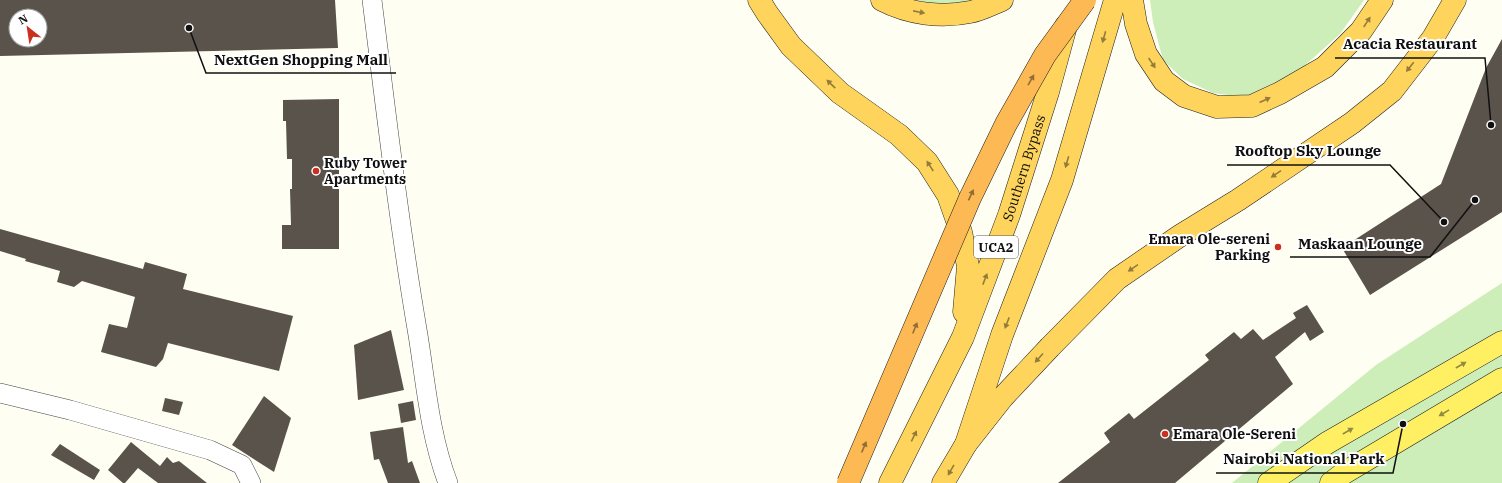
<svg xmlns="http://www.w3.org/2000/svg" width="1502" height="483" viewBox="0 0 1502 483" font-family="'IBM Plex Serif',serif">
<style>
.green{fill:#cdedb9}
.building{fill:#5a534c;fill-rule:evenodd}
.lines{fill:none;stroke-linecap:round;stroke-linejoin:round}
.minor-casing{stroke:#434343;stroke-width:20}
.primary-casing{stroke:#212121;stroke-width:23}
.trunk-casing{stroke:#212121;stroke-width:23}
.minor{stroke:#fff;stroke-width:19}
.primary{stroke:#fff063;stroke-width:22}
.trunk{stroke:#fed45c;stroke-width:22}
.motorway-bridge-casing{stroke:#212121;stroke-width:23;stroke-linecap:butt}
.motorway-bridge{stroke:#fcb954;stroke-width:22}
.oneway{fill:#937c3a}
.oneway2{fill:#926d35}
.oneway3{fill:#938b3e}
.poi-dot{fill:#c9301f;stroke:#fff;stroke-width:1.5}
.labels{text-anchor:middle;stroke-width:4;stroke-linejoin:round;paint-order:stroke}
.shield{fill:#fff;stroke:#585858;stroke-width:1}
.shield-label{font-size:13px;font-weight:bold;fill:#101010}
.poi-label{font-size:14px;font-weight:bold;fill:#101010;stroke:#fff;text-anchor:start}
.street-label{font-size:14px;fill:#101010;stroke:#fff}
.leader{fill:none;stroke:#101010;stroke-width:1.5}
.callout-dot{fill:#101010;stroke:#fff;stroke-width:1.5}
.callout-label{font-size:15px;text-anchor:middle;font-weight:bold;fill:#101010;stroke:#fff;stroke-width:4;stroke-linejoin:round;paint-order:stroke}
</style>
<rect width="100%" height="100%" fill="#fffef3"/>
<g class="green">
<polygon points="905,0 983,0 959,6 910,2"/>
<polygon points="1150,0 1364,0 1340,34 1294,75 1252,98 1213,93 1183,79 1163,60 1153,22"/>
<polygon points="1502,283 1502,483 1232,483 1376,365"/>
</g>
<g class="building">
<path d="M0,0H335L338,48L0,56ZM16,16H40V40H16Z"/>
<polygon points="1502,39 1502,212 1370,295 1342,248 1441,184 1486,68"/>
<polygon points="339,99 339,249 282,249 282,225 291,225 290,189 292,189 292,159 287,159 286,121 283,121 283,100"/>
<polygon points="0,229 143,269 145,262 187,274 183,289 293,316 279,371 168,343 163,359 156,367 101,352 109,324 127,328 135,297 82,281 74,287 57,282 60,271 25,261 26,259 0,251"/>
<polygon points="1307,305 1324,332 1310,341 1305,332 1275,357 1293,384 1175,483 1058,483 1110,442 1104,433 1129,413 1134,419 1209,360 1205,355 1234,332 1241,339 1253,329 1263,340 1296,318 1293,313"/>
<polygon points="391,330 404,390 358,400 354,345"/>
<polygon points="264,396 291,418 274,472 232,445"/>
<polygon points="165,398 183,402 179,415 162,411"/>
<polygon points="413,401 416,420 401,423 398,404"/>
<polygon points="403,427 408,463 412,461 420,483 388,483 379,459 374,460 370,432"/>
<polygon points="131,442 160,466 167,457 173,463 179,461 207,483 158,483 138,468 125,483 123,483 108,470"/>
<polygon points="60,444 100,470 94,480 51,455"/>
</g>
<g class="lines">
<g class="minor-casing">
<g id="minor">
<path d="M372,0C386,112 399,224 418,335C426,385 430,436 448,483"/>
<polyline points="0,393 70,410 210,450 242,465 251,483"/>
</g>
</g>
<g class="primary-casing">
<g id="primary">
<polyline points="1269,483 1327,443 1502,342"/>
<polyline points="1331,483 1344,473 1502,379"/>
</g>
</g>
<g class="trunk-casing">
<g id="trunk">
<polyline points="759,0 767,13 791,46 840,93 899,135 927,162 948,195 961,232 968,266 964,312"/>
<path d="M882,0C909,14 941,18 970,12C981,10 992,4 1002,0"/>
<polyline points="1132,0 1136,24 1146,54 1164,81 1184,96 1217,107 1252,106 1280,93 1325,67 1361,31 1382,0"/>
<polyline points="966,444 1003,397 1050,347 1117,279 1181,235 1238,200 1352,123 1392,91 1433,38 1455,0"/>
<path id="s1" d="M890,483L963,337L1009,215L1048,92L1066,26"/>
<polyline points="943,483 966,444 1002,335 1062,180 1115,0"/>
</g>
</g>
<use href="#minor" class="minor"/>
<use href="#primary" class="primary"/>
<use href="#trunk" class="trunk"/>
<g class="motorway-bridge-casing">
<polyline id="motorway-bridge" points="848,483 970,198 1006,124 1045,55 1085,0"/>
</g>
<use href="#motorway-bridge" class="motorway-bridge"/>
</g>
<defs><path id="oneway-solid" d="M-6-.8H1V-3.2L6.5 0L1 3.2V.8H-6Z"/></defs>
<g class="oneway">
<use href="#oneway-solid" transform="translate(919 12) rotate(11)"/>
<use href="#oneway-solid" transform="translate(1367 22) rotate(-57)"/>
<use href="#oneway-solid" transform="translate(1104 37) rotate(106)"/>
<use href="#oneway-solid" transform="translate(1152 63) rotate(56)"/>
<use href="#oneway-solid" transform="translate(1410 67) rotate(128)"/>
<use href="#oneway-solid" transform="translate(831 84) rotate(-136)"/>
<use href="#oneway-solid" transform="translate(1265 100) rotate(-24)"/>
<use href="#oneway-solid" transform="translate(1067 162) rotate(106)"/>
<use href="#oneway-solid" transform="translate(930 166) rotate(-123)"/>
<use href="#oneway-solid" transform="translate(1276 174) rotate(146)"/>
<use href="#oneway-solid" transform="translate(1133 268) rotate(145)"/>
<use href="#oneway-solid" transform="translate(985 279) rotate(-69)"/>
<use href="#oneway-solid" transform="translate(1007 323) rotate(111)"/>
<use href="#oneway-solid" transform="translate(1039 358) rotate(132)"/>
<use href="#oneway-solid" transform="translate(914 436) rotate(-64)"/>
<use href="#oneway-solid" transform="translate(951 470) rotate(120)"/>
</g>
<g class="oneway2">
<use href="#oneway-solid" transform="translate(1031 80) rotate(-60)"/>
<use href="#oneway-solid" transform="translate(971 195) rotate(-65)"/>
<use href="#oneway-solid" transform="translate(915 328) rotate(-68)"/>
<use href="#oneway-solid" transform="translate(864 447) rotate(-67)"/>
</g>
<g class="oneway3">
<use href="#oneway-solid" transform="translate(1461 365) rotate(-30)"/>
<use href="#oneway-solid" transform="translate(1444 413) rotate(149)"/>
<use href="#oneway-solid" transform="translate(1348 431) rotate(-30)"/>
</g>
<g class="poi-dot">
<circle cx="316" cy="171" r="4"/>
<circle cx="1278" cy="247" r="4"/>
<circle cx="1165" cy="434" r="4"/>
</g>
<g class="labels">
<rect class="shield" x="974" y="236" width="44" height="22" rx="3"/>
<g class="shield-label">
<text x="996" y="252">UCA2</text>
</g>
<g class="poi-label">
<text x="324" y="168">Ruby Tower<tspan x="324" dy="16">Apartments</tspan></text>
<text x="1270" y="244" text-anchor="end">Emara Ole-sereni<tspan x="1270" dy="16">Parking</tspan></text>
<text x="1173" y="439">Emara Ole-Sereni</text>
</g>
<g class="street-label">
<text dy="5" stroke="none"><textPath href="#s1" startOffset="343">Southern Bypass</textPath></text>
</g>
</g>
<path class="leader" d="M1491 125L1485 58H1335M189 28L206 73H396M1444 222L1390 165H1227M1475 200L1430 257H1290M1403 424L1393 473H1216"/>
<g class="callout-dot">
<circle cx="1491" cy="125" r="4"/>
<circle cx="189" cy="28" r="4"/>
<circle cx="1444" cy="222" r="4"/>
<circle cx="1475" cy="200" r="4"/>
<circle cx="1403" cy="424" r="4"/>
</g>
<g class="callout-label">
<text x="1410" y="49">Acacia Restaurant</text>
<text x="301" y="65">NextGen Shopping Mall</text>
<text x="1308" y="156">Rooftop Sky Lounge</text>
<text x="1360" y="249">Maskaan Lounge</text>
<text x="1304" y="464">Nairobi National Park</text>
</g>
<g transform="translate(28 28) rotate(330)"><circle r="19" fill="#ffffff" stroke="#9f9f9f"/>
<path d="M0-3L7 15L0 10L-7 15Z" fill="#c9301f"/>
<text y="-6" font-size="11" font-weight="bold" text-anchor="middle" fill="#101010">N</text>
</g>
</svg>
